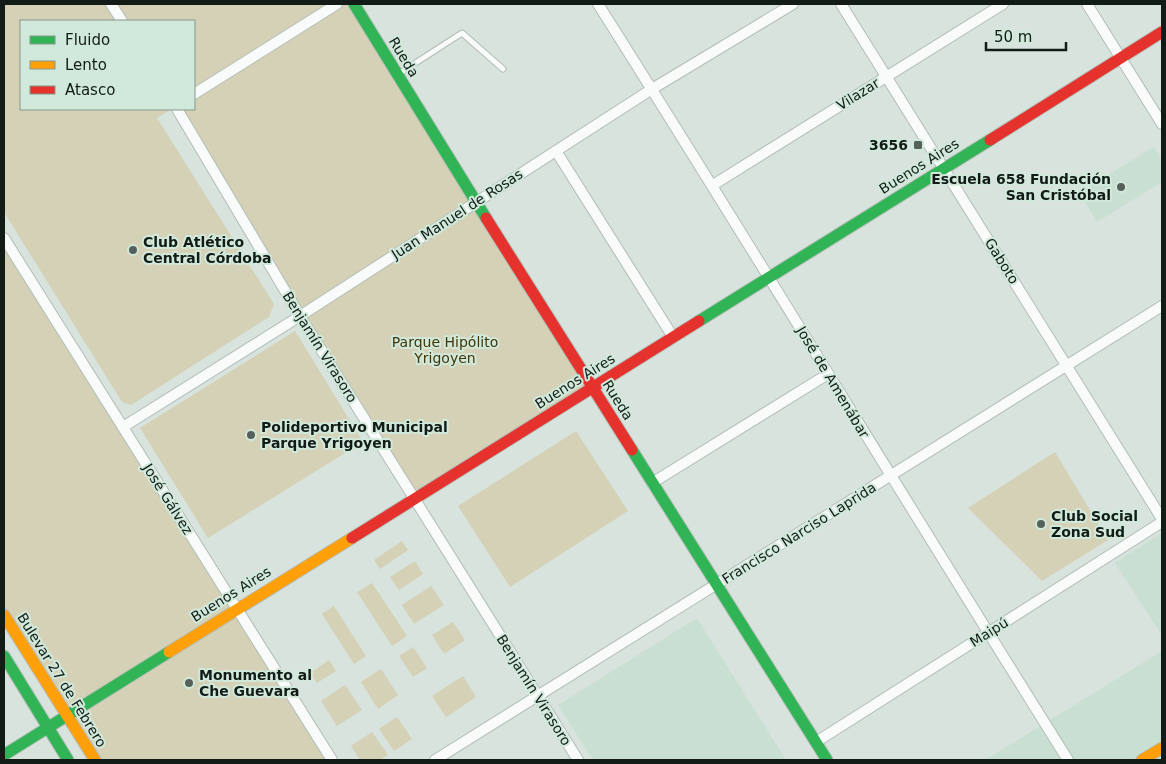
<svg xmlns="http://www.w3.org/2000/svg" width="1166" height="764" viewBox="0 0 1166 764" font-family="'DejaVu Sans',sans-serif">
<style>
.built{fill:#c9dfd2}
.green{fill:#d4d1b6}
.lines{fill:none;stroke-linecap:round;stroke-linejoin:round}
.lane-casing{stroke:#b3bdb7;stroke-width:7}
.street-casing{stroke:#b3bdb7;stroke-width:12}
.fast-casing{stroke:#b3bdb7;stroke-width:13}
.slow-casing{stroke:#b3bdb7;stroke-width:13}
.jam-casing{stroke:#b3bdb7;stroke-width:13}
.lane{stroke:#f9fbfa;stroke-width:5}
.street{stroke:#f9fbfa;stroke-width:10}
.fast{stroke:#30b455;stroke-width:11}
.slow{stroke:#ff9f0a;stroke-width:11}
.jam{stroke:#e5322d;stroke-width:11}
.poi-dot{fill:#57615b;stroke:#d1e9db;stroke-width:2}
.labels{text-anchor:middle;stroke-width:4;stroke-linejoin:round;paint-order:stroke}
.street-label{font-size:14px;fill:#121b16;stroke:#d1e9db}
.poi-label{font-size:14px;font-weight:bold;fill:#121b16;stroke:#d1e9db;text-anchor:start}
.park-label{font-size:14px;fill:#413406;stroke:#d1e9db}
</style>
<rect width="100%" height="100%" fill="#d7e3dc"/>
<g class="built">
<polygon points="1154,147 1162,160 1162,182 1097,222 1079,192"/>
<polygon points="1162,533 1162,635 1115,563"/>
<polygon points="697,618 786,760 593,760 558,705"/>
<polygon points="1162,651 1162,760 985,760"/>
</g>
<g class="green">
<polygon points="4,4 354,4 593,387 415,499 177,109 194,109 194,21 21,21 21,109 171,109 157,118 274,304 269,317 131,405 122,402 4,212"/>
<polygon points="4,238 332,760 95,760 4,615"/>
<polygon points="295,331 363,442 208,538 140,428"/>
<polygon points="576,431 628,511 510,587 458,506"/>
<polygon points="1055,452 1108,540 1042,581 968,508"/>
<polygon points="402,541 408,550 380,569 374,560"/>
<polygon points="415,561 423,574 399,590 390,577"/>
<polygon points="372,583 407,636 392,646 357,592"/>
<polygon points="431,586 444,605 414,624 402,605"/>
<polygon points="334,606 366,656 354,664 322,614"/>
<polygon points="453,622 465,640 444,654 432,635"/>
<polygon points="413,647 427,668 413,677 399,656"/>
<polygon points="329,660 336,671 317,683 310,673"/>
<polygon points="381,669 398,695 378,709 361,682"/>
<polygon points="463,676 476,697 446,717 432,696"/>
<polygon points="345,685 362,710 337,726 321,701"/>
<polygon points="397,717 412,739 394,751 379,729"/>
<polygon points="372,732 388,755 380,760 360,760 351,746"/>
</g>
<g class="lines">
<g class="lane-casing">
<polyline id="lane" points="400,73 462,33 503,69"/>
</g>
<g class="street-casing">
<g id="street">
<polyline points="111,4 122,21"/>
<path d="M598,4C757,255 910,509 1068,760"/>
<polyline points="841,4 1162,519"/>
<polyline points="1087,4 1162,124"/>
<polyline points="194,94 337,4"/>
<polyline points="177,109 300,316 578,760"/>
<polyline points="556,151 673,337"/>
<polyline points="713,185 1003,4"/>
<polyline points="4,238 332,760"/>
<polyline points="123,427 300,316 652,89 793,4"/>
<polyline points="652,483 828,374"/>
<polyline points="816,742 1162,522"/>
<polyline points="435,760 1162,306"/>
</g>
</g>
<g class="fast-casing">
<g id="fast">
<polyline points="354,4 486,218"/>
<polyline points="699,321 990,140"/>
<polyline points="632,450 827,760"/>
<polyline points="4,656 68,760"/>
<polyline points="4,755 169,652"/>
</g>
</g>
<g class="slow-casing">
<g id="slow">
<polyline points="4,615 95,760"/>
<polyline points="169,652 352,538"/>
<polyline points="1142,760 1162,748"/>
</g>
</g>
<g class="jam-casing">
<g id="jam">
<polyline points="990,140 1162,32"/>
<polyline points="486,218 632,450"/>
<polyline points="352,538 699,321"/>
</g>
</g>
<use href="#lane" class="lane"/>
<use href="#street" class="street"/>
<use href="#fast" class="fast"/>
<use href="#slow" class="slow"/>
<use href="#jam" class="jam"/>
</g>
<g class="poi-dot">
<rect x="913" y="140" width="10" height="10" rx="2.5"/>
<circle cx="1121" cy="187" r="5"/>
<circle cx="133" cy="250" r="5"/>
<circle cx="251" cy="435" r="5"/>
<circle cx="1041" cy="524" r="5"/>
<circle cx="189" cy="683" r="5"/>
</g>
<g class="labels">
<g class="street-label">
<text transform="translate(404 57) rotate(59)" y="5">Rueda</text>
<text transform="translate(858 94) rotate(-32)" y="5">Vilazar</text>
<text transform="translate(919 166) rotate(-32)" y="5">Buenos Aires</text>
<text transform="translate(457 214) rotate(-33)" y="5">Juan Manuel de Rosas</text>
<text transform="translate(1002 261) rotate(58)" y="5">Gaboto</text>
<text transform="translate(320 347) rotate(58)" y="5">Benjamín Virasoro</text>
<text transform="translate(575 381) rotate(-32)" y="5">Buenos Aires</text>
<text transform="translate(833 382) rotate(59)" y="5">José de Amenábar</text>
<text transform="translate(618 400) rotate(58)" y="5">Rueda</text>
<text transform="translate(168 499) rotate(58)" y="5">José Gálvez</text>
<text transform="translate(799 533) rotate(-32)" y="5">Francisco Narciso Laprida</text>
<text transform="translate(231 594) rotate(-32)" y="5">Buenos Aires</text>
<text transform="translate(989 632) rotate(-32)" y="5">Maipú</text>
<text transform="translate(62 680) rotate(58)" y="5">Bulevar 27 de Febrero</text>
<text transform="translate(534 690) rotate(58)" y="5">Benjamín Virasoro</text>
</g>
<g class="poi-label">
<text x="908" y="150" text-anchor="end">3656</text>
<text x="1111" y="184" text-anchor="end">Escuela 658 Fundación<tspan x="1111" dy="16">San Cristóbal</tspan></text>
<text x="143" y="247">Club Atlético<tspan x="143" dy="16">Central Córdoba</tspan></text>
<text x="261" y="432">Polideportivo Municipal<tspan x="261" dy="16">Parque Yrigoyen</tspan></text>
<text x="1051" y="521">Club Social<tspan x="1051" dy="16">Zona Sud</tspan></text>
<text x="199" y="680">Monumento al<tspan x="199" dy="16">Che Guevara</tspan></text>
</g>
<g class="park-label">
<text x="445" y="347">Parque Hipólito<tspan x="445" dy="16">Yrigoyen</tspan></text>
</g>
</g>
<rect width="1166" height="764" fill="none" stroke="#121b16" stroke-width="10"/>
<rect x="20" y="20" width="175" height="90" fill="#d1e9db" stroke="#85978c"/>
<rect x="30" y="36" width="25" height="8" fill="#30b455" stroke="#85978c"/>
<text x="65" y="45" font-size="15" fill="#121b16">Fluido</text>
<rect x="30" y="61" width="25" height="8" fill="#ff9f0a" stroke="#85978c"/>
<text x="65" y="70" font-size="15" fill="#121b16">Lento</text>
<rect x="30" y="86" width="25" height="8" fill="#e5322d" stroke="#85978c"/>
<text x="65" y="95" font-size="15" fill="#121b16">Atasco</text>
<path d="M986 42v8h80v-8" fill="none" stroke="#121b16" stroke-width="2.5"/>
<text x="994" y="42" font-size="15" fill="#121b16" stroke="#d1e9db" stroke-width="4" paint-order="stroke">50 m</text>
</svg>
